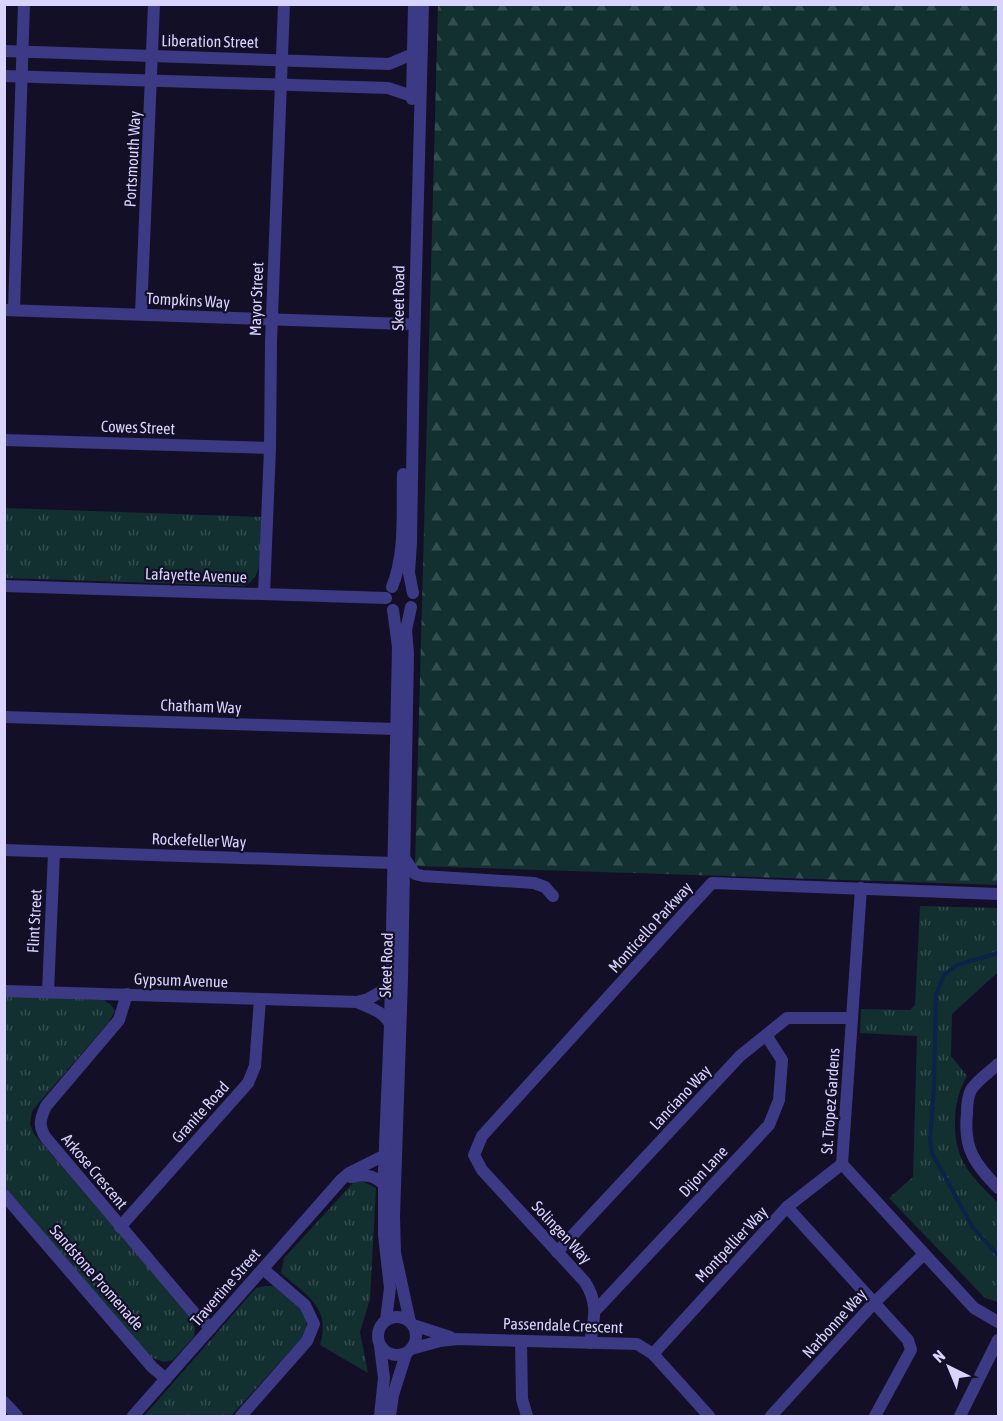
<svg xmlns="http://www.w3.org/2000/svg" width="1003" height="1421" viewBox="0 0 1003 1421" font-family="'Asap Condensed',sans-serif">
<style>
.forest{fill:url(#forest-firs)}
.park{fill:url(#park-tufts)}
.lines{fill:none;stroke-linecap:round;stroke-linejoin:round}
.stream{stroke:#0c2248;stroke-width:4}
.minor{stroke:#3d3a85;stroke-width:12}
.labels{text-anchor:middle;stroke-width:4.5;stroke-linejoin:round;paint-order:stroke}
.street-label{font-size:16px;fill:#d9d4ff;stroke:#130f26}
</style>
<defs>
<pattern id="forest-firs" width="22" height="20" patternUnits="userSpaceOnUse" patternTransform="scale(1.5)"><rect width="22" height="20" fill="#12302f"/><path d="M5 1l3.5 6h-7zM16 11l3.5 6h-7z" fill="#344d4e"/></pattern>
<pattern id="park-tufts" width="24" height="20" patternUnits="userSpaceOnUse" patternTransform="scale(1.5)"><rect width="24" height="20" fill="#12302f"/><path d="M3 7l-1-3M5 7V3M7 7l1-3M15 17l-1-3M17 17v-4M19 17l1-3" fill="none" stroke="#344d4e"/></pattern>
</defs>
<rect width="100%" height="100%" fill="#130f26"/>
<polygon class="forest" points="438,5 998,5 998,885 415,866"/>
<g class="park">
<path d="M5,508L261,517C260,538 267,577 244,586L5,578Z"/>
<path d="M920,906L998,908V972L952,1014L951,1056L967,1076C959,1090 955,1104 955,1120C954,1162 971,1175 998,1203V1302L985,1298L889,1198L913,1177L917,1036L860,1033L861,1009L910,1010L915,1005Z"/>
<polygon points="5,996 104,1000 111,1005 115,1011 109,1022 32,1111 30,1124 34,1134 188,1314 195,1328 194,1337 173,1360 164,1362 150,1357 5,1187"/>
<path d="M354,1182H364L376,1188L370,1299L360,1332L368,1373L320,1345C331,1306 307,1296 281,1273L284,1258Z"/>
<polygon points="265,1286 274,1286 297,1305 305,1315 307,1326 302,1338 231,1416 144,1416 256,1288"/>
</g>
<g class="lines">
<polyline class="stream" points="997,1254 973,1228 932,1153 930,1139 934,1087 936,994 944,975 957,965 998,953"/>
<g class="minor">
<polyline points="4,51 389,64 413,54"/>
<polyline points="4,76 388,88 412,96"/>
<polyline points="412,99 414,4"/>
<polyline points="4,310 406,324"/>
<polyline points="14,310 24,4"/>
<polyline points="141,314 154,4"/>
<polyline points="4,440 270,448"/>
<polyline points="4,586 386,598"/>
<path d="M392,587C406,553 402,510 403,474"/>
<polyline points="413,593 409,573 411,542 414,350 423,4"/>
<polyline points="264,594 270,448 271,342 284,4"/>
<polyline points="4,717 397,729"/>
<polyline points="4,850 393,863"/>
<polyline points="405,859 415,874 423,876 534,883 545,887 553,896"/>
<polyline points="861,888 842,1164 974,1308 998,1322"/>
<polyline points="4,991 357,1002 368,999 391,986"/>
<polyline points="48,992 54,853"/>
<path d="M127,994L119,1020L46,1106C40,1119 38,1126 46,1138L195,1314L211,1328"/>
<path d="M357,1002C370,1008 383,1011 390,1024"/>
<path d="M998,1064C991,1071 976,1081 971,1090C968,1096 967,1107 967,1113C963,1150 975,1163 998,1188"/>
<path d="M351,1177C366,1174 375,1175 385,1186"/>
<polyline points="4,1195 152,1367 166,1379"/>
<polyline points="787,1207 908,1340 911,1350 875,1416"/>
<polyline points="120,1227 248,1083 255,1066 260,999"/>
<polyline points="557,1252 740,1056 787,1018 852,1018"/>
<polyline points="596,1310 769,1125 779,1100 782,1060 766,1035"/>
<circle cx="397" cy="1336" r="19"/>
<polyline points="386,1320 390,1288 384,1235 384,1170 390,1024 398,647 393,610"/>
<polyline points="410,1322 395,1253 394,1216 402,979 408,654 406,630 411,607"/>
<polyline points="413,1325 450,1337"/>
<polyline points="521,1341 522,1399 527,1416"/>
<path d="M590,1343C594,1319 599,1304 585,1282L482,1170L474,1155L482,1136L687,910L712,883L998,894"/>
<polyline points="380,1346 384,1378 380,1416"/>
<polyline points="411,1349 440,1341 457,1339 637,1344 653,1354 709,1416"/>
<polyline points="653,1354 787,1207 842,1164"/>
<polyline points="4,1402 17,1416"/>
<polyline points="133,1416 341,1180 349,1173 385,1155"/>
<polyline points="241,1416 307,1341 314,1324 305,1305 263,1269"/>
<polyline points="390,1416 393,1395 406,1354"/>
<polyline points="771,1416 874,1303 924,1254"/>
<polyline points="960,1416 998,1340"/>
</g>
</g>
<g class="labels">
<g class="street-label">
<text transform="translate(210 41) rotate(1)" y="6">Liberation Street</text>
<text transform="translate(132 159) rotate(-87)" y="6">Portsmouth Way</text>
<text transform="translate(398 298) rotate(-89)" y="6">Skeet Road</text>
<text transform="translate(256 299) rotate(-88)" y="6">Mayor Street</text>
<text transform="translate(188 300) rotate(3)" y="6">Tompkins Way</text>
<text transform="translate(138 427) rotate(2)" y="6">Cowes Street</text>
<text transform="translate(196 575) rotate(2)" y="6">Lafayette Avenue</text>
<text transform="translate(201 706) rotate(2)" y="6">Chatham Way</text>
<text transform="translate(199 840) rotate(2)" y="6">Rockefeller Way</text>
<text transform="translate(34 921) rotate(-87)" y="6">Flint Street</text>
<text transform="translate(650 927) rotate(-48)" y="6">Monticello Parkway</text>
<text transform="translate(386 965) rotate(-88)" y="6">Skeet Road</text>
<text transform="translate(181 980) rotate(2)" y="6">Gypsum Avenue</text>
<text transform="translate(680 1097) rotate(-47)" y="6">Lanciano Way</text>
<text transform="translate(830 1101) rotate(-86)" y="6">St. Tropez Gardens</text>
<text transform="translate(200 1112) rotate(-48)" y="6">Granite Road</text>
<text transform="translate(95 1171) rotate(50)" y="6">Arkose Crescent</text>
<text transform="translate(703 1171) rotate(-47)" y="6">Dijon Lane</text>
<text transform="translate(562 1232) rotate(47)" y="6">Solingen Way</text>
<text transform="translate(731 1244) rotate(-47)" y="6">Montpellier Way</text>
<text transform="translate(97 1277) rotate(49)" y="6">Sandstone Promenade</text>
<text transform="translate(225 1287) rotate(-49)" y="6">Travertine Street</text>
<text transform="translate(834 1323) rotate(-48)" y="6">Narbonne Way</text>
<text transform="translate(563 1325) rotate(2)" y="6">Passendale Crescent</text>
</g>
</g>
<rect width="1003" height="1421" fill="none" stroke="#d9d4ff" stroke-width="12"/>
<g transform="translate(949 1367) rotate(317)" stroke="#130f26" stroke-width="4.5" paint-order="stroke">
<path d="M0-4.5L10 22L0 15L-10 22Z" fill="#d9d4ff"/>
<text y="-9" font-size="16" font-weight="bold" text-anchor="middle" fill="#d9d4ff">N</text>
</g>
</svg>
